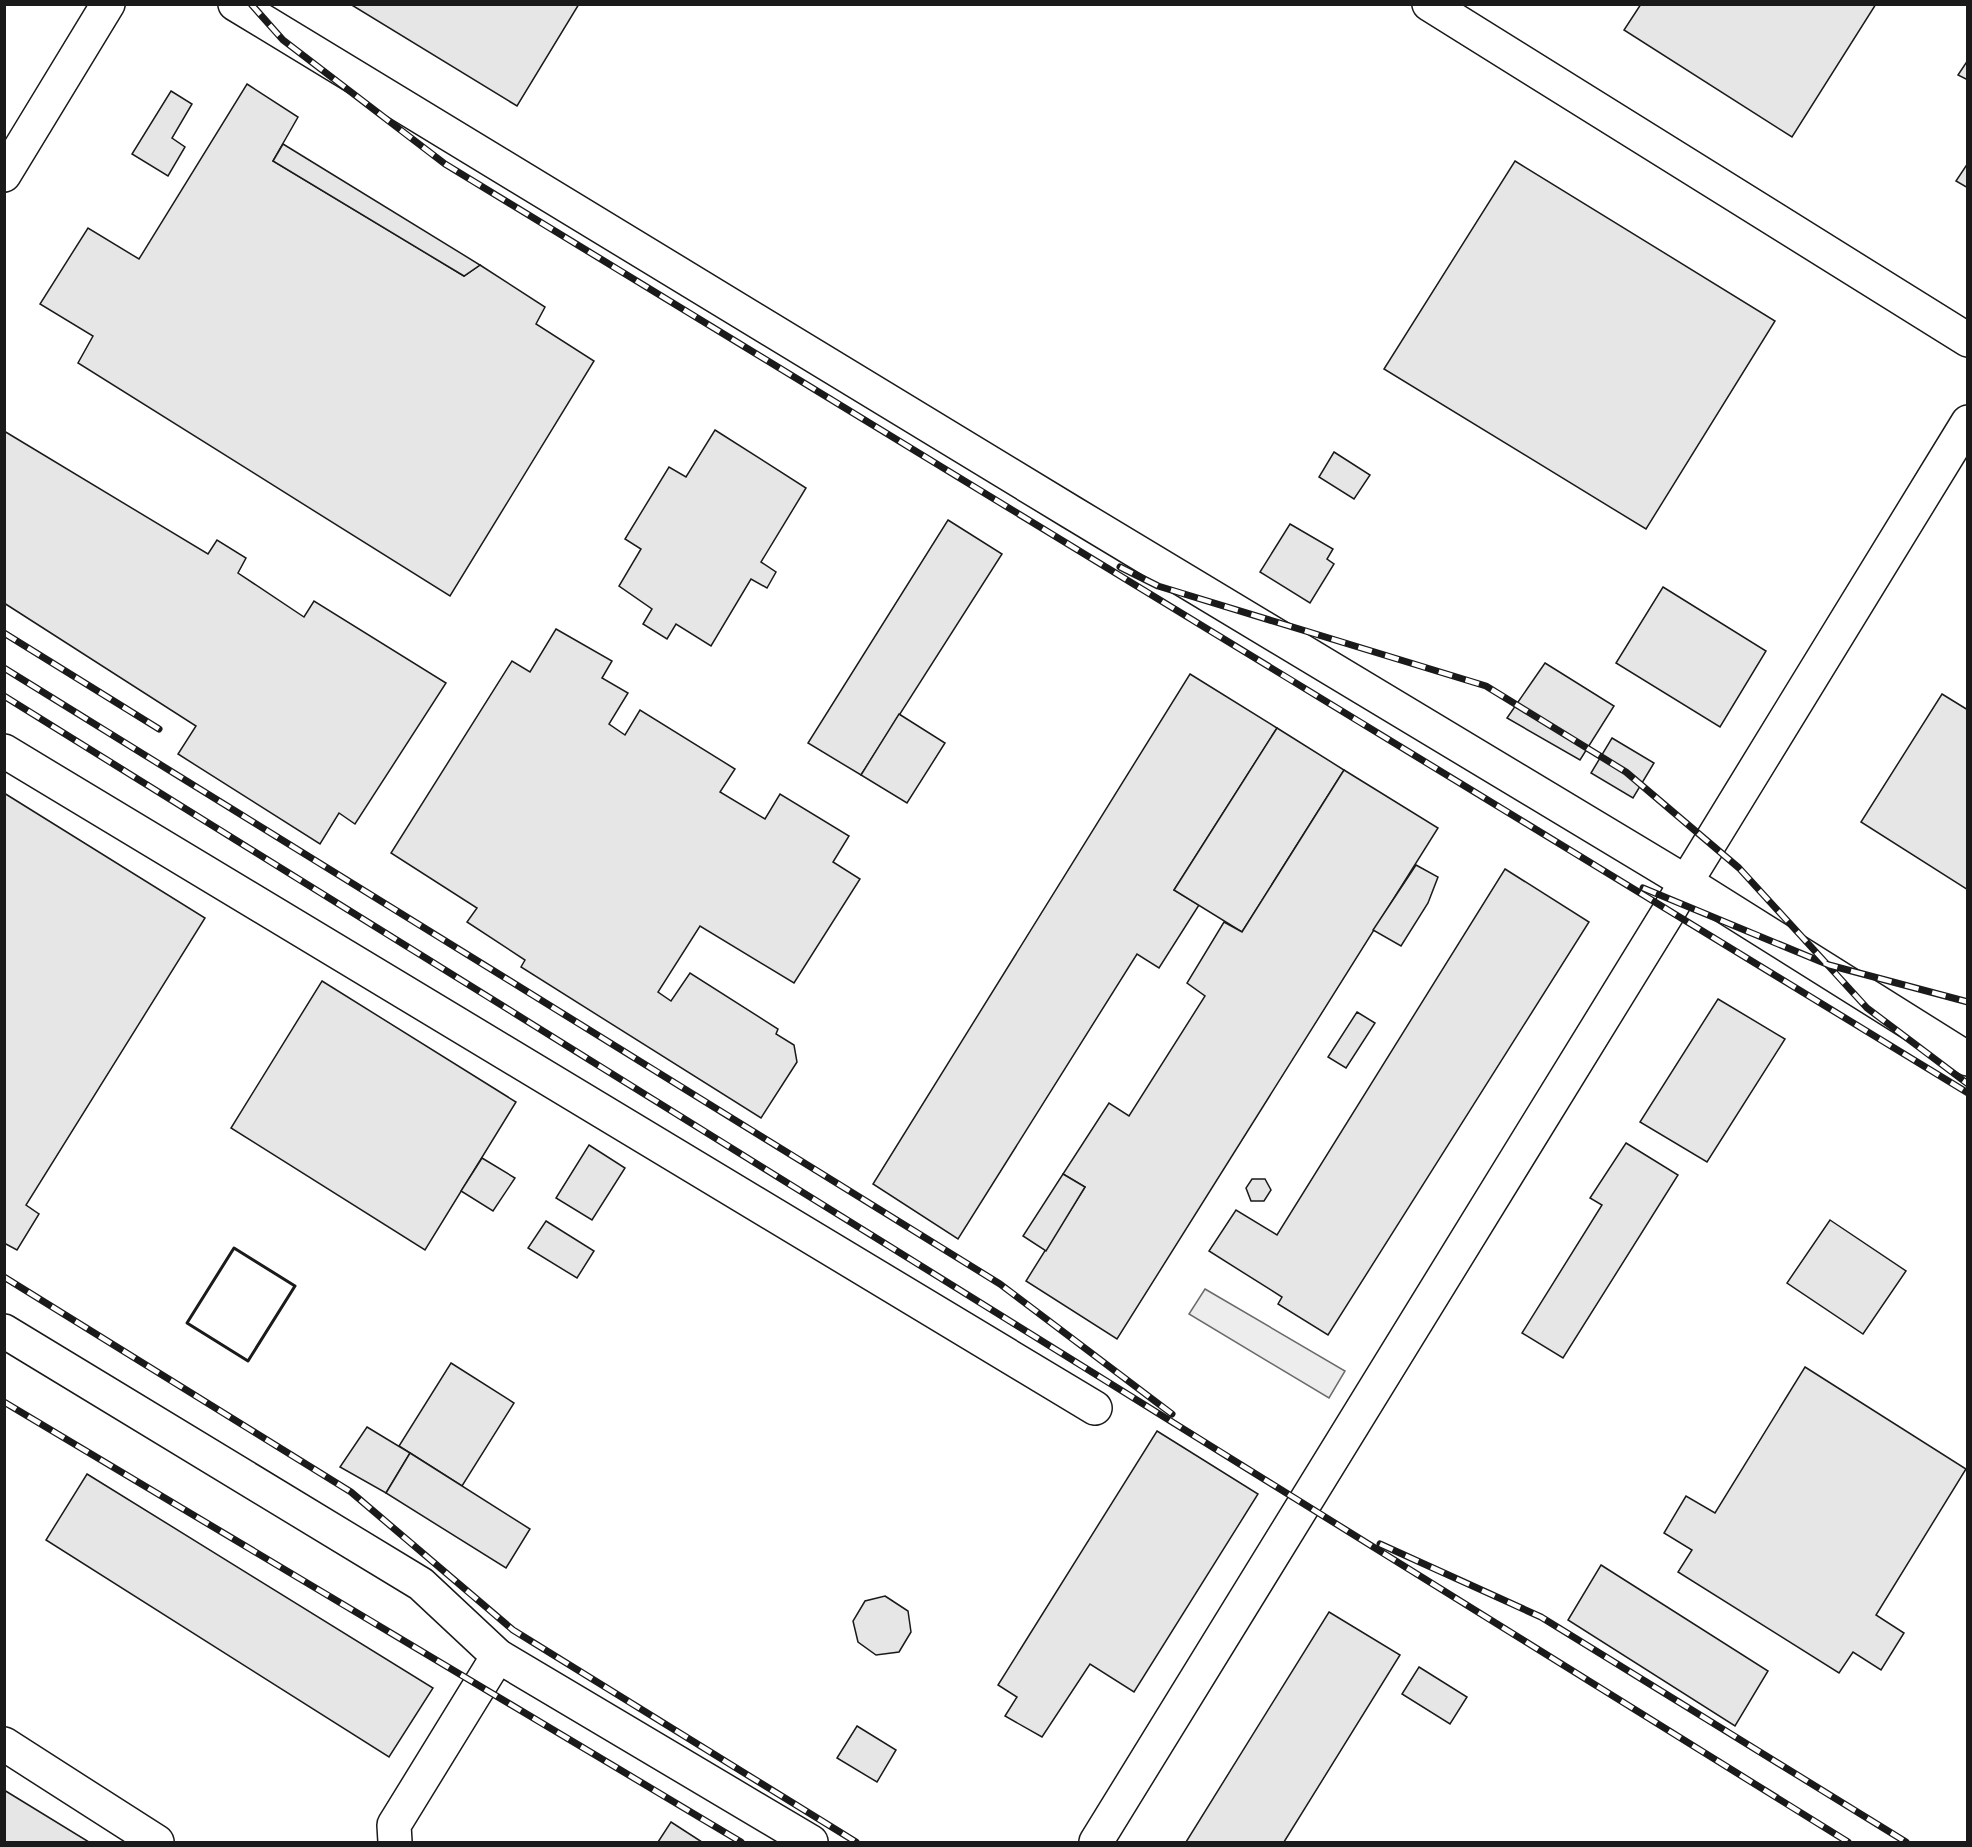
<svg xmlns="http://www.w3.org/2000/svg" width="1972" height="1847" viewBox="0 0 1972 1847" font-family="'IBM Plex Serif',serif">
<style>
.built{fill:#ededed;stroke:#6a6a6a;stroke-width:1.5}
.building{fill:#e6e6e6;stroke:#1a1a1a;stroke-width:1.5}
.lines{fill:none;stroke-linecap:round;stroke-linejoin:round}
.minor-casing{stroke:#1a1a1a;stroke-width:36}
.minor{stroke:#fff;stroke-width:33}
.rail-casing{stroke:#1a1a1a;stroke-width:7}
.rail{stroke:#fff;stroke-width:4.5;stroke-dasharray:14;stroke-linecap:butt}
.wall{stroke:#1a1a1a;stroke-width:3}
</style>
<rect width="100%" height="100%" fill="#fff"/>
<polygon class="built" points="1205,1289 1345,1371 1329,1398 1189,1314"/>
<g class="building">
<polygon points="350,4 579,4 517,106"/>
<polygon points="1641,4 1876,4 1792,137 1624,30"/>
<polygon points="1968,60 1968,80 1958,75"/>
<polygon points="247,84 298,117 273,161 464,276 480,265 545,307 536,324 594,361 450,596 78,363 93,336 40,304 88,228 139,259"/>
<polygon points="171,91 192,104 172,138 185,147 168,176 132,154"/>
<polygon points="283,144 480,265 464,276 273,161"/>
<polygon points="1515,161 1775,321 1646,529 1384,369"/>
<polygon points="1968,163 1968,188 1956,181"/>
<polygon points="715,430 806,488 761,562 776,572 767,588 751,579 711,646 676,624 667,639 643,624 652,609 619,586 641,549 625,539 669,467 686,477"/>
<polygon points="4,431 208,554 217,540 246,558 238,573 304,617 314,601 446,683 355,824 339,813 320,844 178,754 196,726 4,603"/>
<polygon points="1334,452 1370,475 1354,499 1319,477"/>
<polygon points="948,520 1002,554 861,775 808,743"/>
<polygon points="1290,524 1333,549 1327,559 1334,564 1310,603 1260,572"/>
<polygon points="1663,587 1766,651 1720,727 1616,663"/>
<polygon points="556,629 612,661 602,678 628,693 609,724 625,735 640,710 735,769 720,792 765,819 780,794 849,836 833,862 860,879 794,983 700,926 658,992 671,1001 690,973 778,1029 776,1034 794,1045 797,1062 761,1118 521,967 525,960 467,922 477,908 391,853 512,661 530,672"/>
<polygon points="1545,663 1614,706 1580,760 1507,718"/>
<polygon points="1190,674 1277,728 1174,890 1199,905 1159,968 1137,954 958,1239 873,1184"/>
<polygon points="1942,694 1968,710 1968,890 1861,822"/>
<polygon points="899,714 945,743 907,803 861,775"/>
<polygon points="1277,728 1344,770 1242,932 1174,890"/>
<polygon points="1612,738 1654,763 1633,798 1591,773"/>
<polygon points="1344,770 1438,828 1117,1339 1026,1281 1085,1187 1063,1174 1109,1103 1129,1116 1205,996 1187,983 1224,922 1242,932"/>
<polygon points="4,793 205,918 26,1205 39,1214 17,1250 4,1243"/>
<polygon points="1416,865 1438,877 1428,903 1401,946 1373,930"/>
<polygon points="1505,869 1589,922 1328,1335 1278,1304 1282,1297 1209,1251 1236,1210 1277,1235"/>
<polygon points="322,981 516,1102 425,1250 231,1128"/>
<polygon points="1718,999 1785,1039 1707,1162 1640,1122"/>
<polygon points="1357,1012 1375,1023 1346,1068 1328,1057"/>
<polygon points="1626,1143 1678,1175 1563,1358 1522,1333 1602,1205 1590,1198"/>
<polygon points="589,1145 625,1168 592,1220 556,1198"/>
<polygon points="482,1158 515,1178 493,1211 461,1191"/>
<polygon points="1063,1174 1085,1187 1046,1251 1023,1236"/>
<polygon points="1252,1179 1265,1179 1271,1190 1264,1201 1251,1201 1246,1188"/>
<polygon points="1830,1220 1906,1271 1863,1334 1787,1283"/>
<polygon points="546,1221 594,1251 577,1278 528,1248"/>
<polygon points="451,1363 514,1403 462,1486 399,1446"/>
<polygon points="1805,1367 1966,1469 1876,1615 1904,1633 1881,1670 1853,1652 1839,1673 1678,1572 1692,1550 1664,1533 1686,1496 1715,1513"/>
<polygon points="367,1427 410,1453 386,1493 340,1467"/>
<polygon points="1157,1431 1258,1494 1134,1692 1090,1664 1042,1737 1005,1716 1017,1697 998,1685"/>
<polygon points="410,1453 530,1529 506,1568 386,1493"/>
<polygon points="87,1474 433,1688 389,1757 46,1540"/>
<polygon points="1601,1565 1768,1671 1735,1726 1568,1620"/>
<polygon points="885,1596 908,1611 911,1632 899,1652 876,1655 858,1642 853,1621 865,1601"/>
<polygon points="1329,1612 1400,1655 1284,1842 1186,1842"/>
<polygon points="1419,1667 1467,1697 1450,1724 1402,1694"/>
<polygon points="857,1726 896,1750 877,1782 837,1758"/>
<polygon points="4,1790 89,1842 4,1842"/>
<polygon points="671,1822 702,1842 658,1842"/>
</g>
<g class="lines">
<g class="minor-casing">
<g id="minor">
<polyline points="235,4 1071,512 1686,882 1968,1059"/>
<polyline points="1429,4 1968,340"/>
<polyline points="4,175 108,4"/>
<polyline points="4,751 1095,1408"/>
<polyline points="4,1331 421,1584 498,1656 811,1842"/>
<polyline points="4,1744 157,1842"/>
<polyline points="395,1842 394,1825 498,1656"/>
<polyline points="1096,1842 1669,911 1686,882 1968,422"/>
</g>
</g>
<use href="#minor" class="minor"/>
<g class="rail-casing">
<g id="rail">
<polyline points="251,4 283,40 445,164 1968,1093"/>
<polyline points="1120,567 1158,586 1486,686 1626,772 1739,868 1867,1008 1968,1084"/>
<polyline points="4,633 159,729"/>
<polyline points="4,668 1000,1284 1172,1414"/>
<polyline points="4,696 1848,1842"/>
<polyline points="1643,888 1829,965 1968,1002"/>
<polyline points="4,1277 351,1492 513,1630 856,1842"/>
<polyline points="4,1402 741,1842"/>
<polyline points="1380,1544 1541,1617 1906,1842"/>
</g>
</g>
<use href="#rail" class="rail"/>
<polygon class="wall" points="234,1248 295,1286 248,1361 187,1323"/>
</g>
<rect width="1972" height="1847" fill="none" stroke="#1a1a1a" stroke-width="12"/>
</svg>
